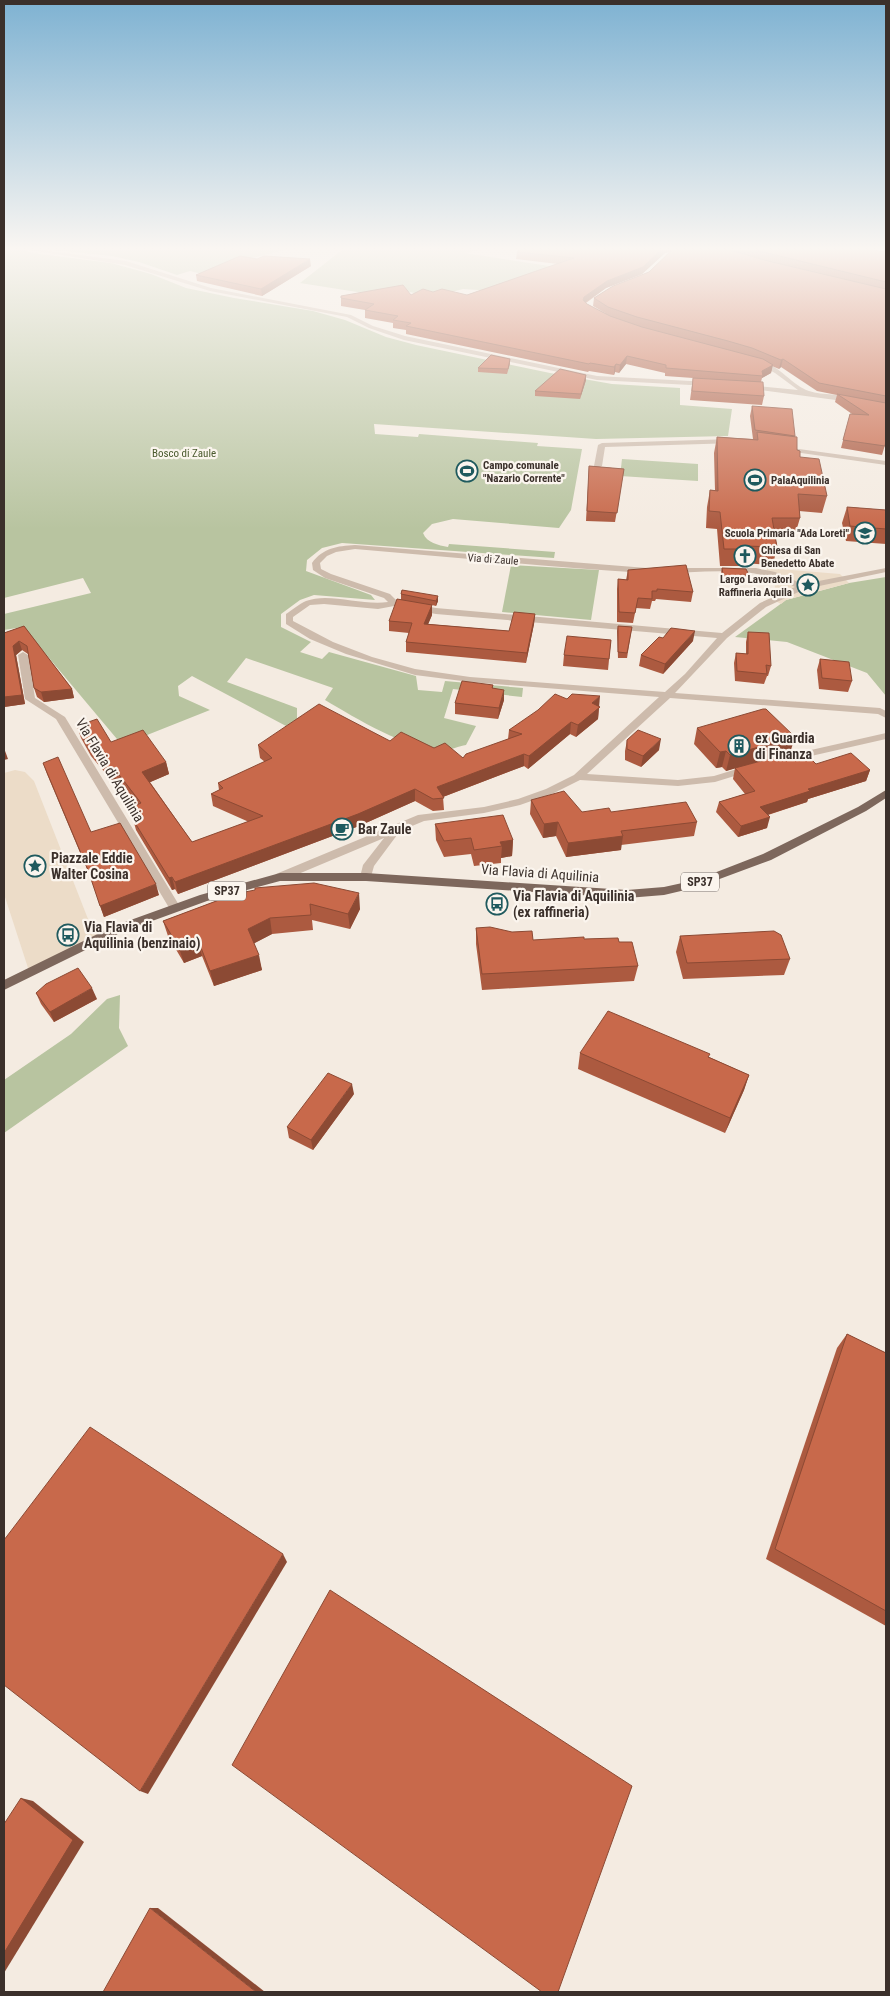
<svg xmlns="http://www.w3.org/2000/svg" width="890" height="1996" viewBox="0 0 890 1996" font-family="'Roboto Condensed',sans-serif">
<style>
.green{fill:#b8c4a0}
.plaza{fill:#ecdcc8}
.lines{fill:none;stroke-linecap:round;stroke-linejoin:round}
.minor{fill:#cdbbac;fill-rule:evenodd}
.primary{fill:#7d675c;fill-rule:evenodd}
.wall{fill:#ac5a40;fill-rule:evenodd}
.shaded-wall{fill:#8c4a34}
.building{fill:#c8694b;stroke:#8c4a34}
.labels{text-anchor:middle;stroke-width:4.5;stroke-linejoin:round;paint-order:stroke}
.far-park-label{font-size:11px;fill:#4a5a2e;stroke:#fbf5ee}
.far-poi-label{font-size:11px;font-weight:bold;fill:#3b302b;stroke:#fbf5ee;text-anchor:start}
.far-street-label{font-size:11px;fill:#3b302b;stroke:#fbf5ee}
.shield{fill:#fbf5ee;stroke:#756b66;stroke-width:1}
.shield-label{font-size:12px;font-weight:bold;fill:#3b302b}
.poi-label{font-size:14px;font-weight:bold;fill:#3b302b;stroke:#fbf5ee;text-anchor:start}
.street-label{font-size:14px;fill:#3b302b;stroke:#fbf5ee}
</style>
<rect width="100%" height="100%" fill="#f4ebe1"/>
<g class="green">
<path d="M4,250H23L32,253L111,263L151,274L186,288L234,298L313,311L345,320L386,337L416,345L550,373L612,384L680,388V405L732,409L728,436L596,439L374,424L375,434L418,437L419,434L538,443L537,446L582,449L571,510L559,528L453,519L432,524L423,533C427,543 438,545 448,547L449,544L555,552L554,558L342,543L322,548L307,560L306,571L371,595L375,600L314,595L300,600L281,614V627L311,642L300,652L322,659L329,652L416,676L418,690L442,692L445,681L523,688L522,697L453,689L444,718L476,726L466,745C459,746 451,750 443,750C406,749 357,719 325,700L333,688L246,658L227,682L297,708V719L286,726L192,676L178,686L179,696L210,710L122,745L23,627L4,630V614L91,593L83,578L4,598Z"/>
<polygon points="54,250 285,250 243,260 206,275 190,271 177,275 139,262 112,256"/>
<polygon points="342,250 479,250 465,253 549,266 541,274 494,291 463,289 432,297 401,290 370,294 300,283"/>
<polygon points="622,459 698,464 698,481 620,476"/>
<polygon points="511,565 599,570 591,620 502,612"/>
<polygon points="886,577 886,696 867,673 787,642 735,637 786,600 849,583"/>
<polygon points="120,995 119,1028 128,1046 4,1133 4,1080 71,1034 107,999"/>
</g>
<g class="plaza">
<polygon points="767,568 840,574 849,583 786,600 781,604 770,598 775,587 774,583 766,576"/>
<polygon points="15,770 25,772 34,781 88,919 101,927 118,929 29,971 4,894 4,773"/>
</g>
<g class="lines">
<g class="minor">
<polygon points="30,250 41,250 126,261 211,288 351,315 373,326 405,336 597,376 709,382 712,384 709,386 597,380 404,340 369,328 347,317 210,291 125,265"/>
<path d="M756,361C775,360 792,386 809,391C823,396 842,392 854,400L851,402L745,388L744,387L747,385L798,390L775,373L756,363Z"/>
<polygon points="733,439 737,441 736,443 605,447 602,466 598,468 594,466 598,445 602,443"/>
<polygon points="777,446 886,461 886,465 780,450 776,448"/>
<path d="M355,545L647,568H756L775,572L803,584L886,568V572L805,589L766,607L727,638L675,693L880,708L886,711V718L878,714L670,698L587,774L678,780L714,776L750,765L754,766L755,768L754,770L715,782L678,786L580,780L554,793L520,805L484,813L424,821L400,831L374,866L370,880H362L360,877L363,865L384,838L284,880H276L274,877L276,874L418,815L484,807L518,799L546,789L574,775L659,697L470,682L415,675L346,654L310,639L286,624V614C292,610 299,604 306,601C329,592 362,606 388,602L384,598L325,578L313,570L312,563C323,548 337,546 355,545ZM355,549C452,557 549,567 646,573C696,575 750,562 795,587L760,603L722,633L436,608L397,601L390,594L331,574L321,569L320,563L327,556L336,552ZM324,604L378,609L394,606L436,614L717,638L685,674L665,692L470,677L415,669L372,657L333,642L293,621V617L310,605Z"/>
<polygon points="23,652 28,655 35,698 65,717 179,905 181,908 179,911 171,911 56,719 25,699 18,655"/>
<polygon points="886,733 886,739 789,761 784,758 789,755"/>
</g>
<polygon class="primary" points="886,790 886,798 866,811 771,860 698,887 664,895 627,898 366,881 280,881 207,901 122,932 4,990 4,980 114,926 200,895 280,873 366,873 627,890 664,887 696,880 763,854 858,807"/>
</g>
<g class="wall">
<path d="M519,250H874L886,252V445H885L882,455L841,448L850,414H852L835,402L837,395L817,391L781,367L779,369L772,366L771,373L762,378L761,382L764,396L762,405L690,400L693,378L665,376V373L626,364L619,373L615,372L614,375L589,371L588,372L406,334V330L393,328V323L365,318V310L341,306V296L411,295L433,292L467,295L558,264L516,259L517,252ZM671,251L649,272L594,298L593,306L605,313L587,304L586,303L606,288L642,274L665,253Z"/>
<polygon points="257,259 311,266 262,296 197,281 196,275"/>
<polygon points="510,359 510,364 507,374 478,372 478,368"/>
<polygon points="586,375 586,380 580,399 535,396 535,391"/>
<polygon points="752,406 795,436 797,450 800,457 827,496 822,513 799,511 800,518 795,535 775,535 777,547 773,565 743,563 742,566 720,566 717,529 706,528 707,507 710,490 715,490 714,453 717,437 753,439 750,416"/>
<polygon points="589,466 624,469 615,522 586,521"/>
<polygon points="847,507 886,510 886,544 846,541 842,523"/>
<polygon points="722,568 749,575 747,580 722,581 721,573"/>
<polygon points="628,570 693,592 691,602 656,599 655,601 652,601 650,609 636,608 633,623 617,622 617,589 618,579 626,580"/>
<polygon points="402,590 438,601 436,606 432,605 432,615 428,624 509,631 535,614 534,624 526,663 406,652 406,642 409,633 389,631 389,621 401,599 401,594"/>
<polygon points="24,626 72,689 74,698 44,702 37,697 34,688 28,654 22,650 16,655 25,704 4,707 4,633"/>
<polygon points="618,626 632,627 627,658 618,658 617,631"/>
<polygon points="748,632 771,666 768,676 767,676 764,684 735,681 734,663 736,653 746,654 746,642"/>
<polygon points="611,640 608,670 563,666 564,655"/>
<polygon points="693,641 663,674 639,666 641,655"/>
<polygon points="820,659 852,681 848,692 819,689 817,670"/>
<polygon points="493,685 493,688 504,700 498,719 455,714 455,703"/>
<polygon points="567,699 599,706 598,719 576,737 570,734 528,769 524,766 443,797 444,810 433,811 415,801 359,826 178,894 175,889 172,890 136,830 130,808 137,805 116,779 112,781 91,756 81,738 77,726 111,742 166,762 169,774 150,782 192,842 249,822 213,806 211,794 219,790 218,783 265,762 260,758 258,745 390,741 434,748 463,758 508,739 509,730"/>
<polygon points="697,728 790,753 746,765 816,764 870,770 866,781 808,799 807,802 768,815 767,828 738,837 716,812 719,802 745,794 733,779 735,768 726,771 722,767 716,768 694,744"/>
<polygon points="627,740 659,750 641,767 625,760 625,751"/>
<polygon points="43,763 91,832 159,895 104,917 92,881 47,774"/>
<polygon points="531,800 582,812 611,812 697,822 694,836 621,845 621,850 566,857 556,836 543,838 530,814"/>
<polygon points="435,824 513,840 512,856 501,858 501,863 474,866 471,854 444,857 436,840"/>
<polygon points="235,894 360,909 350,929 312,920 313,930 272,934 254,943 262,970 214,986 202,956 184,963 168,936 163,921"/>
<polygon points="476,928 533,940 584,939 619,942 638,966 634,981 482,990 476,944"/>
<polygon points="680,936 790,959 784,975 683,979 676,952"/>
<polygon points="36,993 97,999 54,1022 41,1004"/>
<polygon points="580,1053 709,1057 749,1075 744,1090 725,1133 578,1069"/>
<polygon points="354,1094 313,1150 289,1138 287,1127"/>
<polygon points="847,1334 886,1353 886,1626 766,1559 837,1348"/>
</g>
<g class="shaded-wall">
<polygon points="661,250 681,250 665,253 642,274 606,288 583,304 584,297 607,281"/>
<polygon points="310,259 311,266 262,296 261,289"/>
<polygon points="627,356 626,364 619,373 620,365"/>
<polygon points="783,359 781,367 779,369 781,360"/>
<polygon points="616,364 615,372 614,375 614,367"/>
<polygon points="773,365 771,373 762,378 762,371"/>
<polygon points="586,375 586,380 580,399 581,394"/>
<polygon points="438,596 438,601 436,606 436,601"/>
<polygon points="432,605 432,615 424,634 424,624"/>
<polygon points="535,614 534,624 526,663 527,653"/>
<polygon points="695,631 693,641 663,674 665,664"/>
<polygon points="19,641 22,650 16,655 25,704 4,707 4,697 13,646"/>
<polygon points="72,689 74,698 44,702 41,692"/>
<polygon points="504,690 504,700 498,719 499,708"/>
<polygon points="600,696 598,719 576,737 578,725 592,703"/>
<polygon points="571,722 570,734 528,769 529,756"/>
<polygon points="795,737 790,753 726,771 730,755"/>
<polygon points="661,739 659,750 641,767 643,756"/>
<polygon points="4,748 8,759 4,760"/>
<polygon points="726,751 722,767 716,768 720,752"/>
<polygon points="524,754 524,766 440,798 437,787"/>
<polygon points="166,762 169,774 146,784 142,772"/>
<polygon points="113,767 116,779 112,781 108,769"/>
<polygon points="870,770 866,781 808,799 807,802 757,818 760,807 808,789"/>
<polygon points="415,789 415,801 359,826 178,894 175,882"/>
<polygon points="770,817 767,828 738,837 741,826"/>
<polygon points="558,822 556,836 543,838 544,824"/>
<polygon points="623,836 621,850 566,857 568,843"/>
<polygon points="513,840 512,856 501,858 502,846 500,842"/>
<polygon points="172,877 175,889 172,890 169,878"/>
<polygon points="156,884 159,895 104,917 100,906"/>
<polygon points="359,893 360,909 350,929 348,914"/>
<polygon points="270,918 272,934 251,945 248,929"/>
<polygon points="198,940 202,956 184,963 179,948"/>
<polygon points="259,955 262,970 214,986 210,971"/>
<polygon points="92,988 97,999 54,1022 50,1012"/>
<polygon points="749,1075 744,1090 725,1133 730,1118"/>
<polygon points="352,1084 354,1094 313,1150 311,1140"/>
<polygon points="283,1554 287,1562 148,1794 140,1791"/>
<polygon points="21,1798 33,1801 84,1842 4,1973 4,1953"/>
<polygon points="150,1908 158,1908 265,1992 256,1992"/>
</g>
<g class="building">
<polygon points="519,250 661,250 643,267 607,281 584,297 583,300 587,304 610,316 642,327 763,359 773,365 762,371 763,376 666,368 666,365 627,356 620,365 616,364 614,367 590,363 589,364 406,326 411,323 393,320 398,316 365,310 374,304 341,298 341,296 403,285 411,295 423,289 433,292 442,289 467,295 574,258 517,252"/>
<polygon points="672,250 730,250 768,261 886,289 886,396 819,383 783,359 781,360 752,348 728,341 637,317 608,307 594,298 613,286 649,272"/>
<polygon points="755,250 874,250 886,252 886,282"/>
<polygon points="240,256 257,259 264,256 310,259 261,289 196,275"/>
<polygon points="491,355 510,359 508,369 478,368"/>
<polygon points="560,369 586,375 581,394 535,391"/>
<polygon points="693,378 763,382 764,396 692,391"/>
<polygon points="837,394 886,403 886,440 885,446 843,440 850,414 869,415"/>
<polygon points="752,406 792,409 795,436 755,430"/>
<polygon points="757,432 797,437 797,450 800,451 800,457 819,459 827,496 798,494 800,518 772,518 777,547 745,546 746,549 724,549 720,512 709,511 710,490 718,491 717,437 758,440"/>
<polygon points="589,466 624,469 617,513 587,511"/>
<polygon points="847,507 886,510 886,529 850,526"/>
<polygon points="686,565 693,592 657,589 657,591 652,591 652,599 638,598 635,613 619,612 618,579 628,580 628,570"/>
<polygon points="722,568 746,569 749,575 723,576"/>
<polygon points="402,590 438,596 436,601 401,594"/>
<polygon points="397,599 432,605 424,624 509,631 514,612 535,614 527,653 406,642 412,623 389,621"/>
<polygon points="24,626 72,689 41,692 34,688 27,646 19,641 13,646 22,695 4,697 4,633"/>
<polygon points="618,626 632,627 627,653 618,652"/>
<polygon points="671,628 695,631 665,664 641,655 659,637 663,638"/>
<polygon points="748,632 769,633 771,666 766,665 767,674 737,671 736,653 748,654"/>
<polygon points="567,636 611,640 609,659 564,655"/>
<polygon points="820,659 849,662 852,681 822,678"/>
<polygon points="462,681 493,685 492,688 504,690 499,708 455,703"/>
<polygon points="555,694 567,699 572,694 600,696 592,703 600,707 578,725 571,722 529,756 524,754 437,787 444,798 433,799 415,789 358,814 175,882 172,877 169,878 132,818 136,817 130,808 141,803 113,767 108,769 87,744 77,726 97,719 111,742 143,730 166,762 142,772 192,842 263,816 211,794 223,788 218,783 272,758 258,745 319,704 390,741 401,732 434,748 445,743 463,758 466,754 522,734 509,730 538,710"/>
<polygon points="763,709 766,709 795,737 730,755 726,751 720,752 697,728"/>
<polygon points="638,730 661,739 643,756 627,749 627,740"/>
<polygon points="802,750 816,764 851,753 870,770 808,789 810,791 760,807 770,817 741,826 719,802 755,791 735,768"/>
<polygon points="58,757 91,832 120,823 156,884 100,906 88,870 43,763"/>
<polygon points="564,791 582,812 609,808 611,812 686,802 697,822 621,831 623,836 568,843 558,822 544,824 531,800"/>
<polygon points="503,815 513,840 500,842 502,846 474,850 471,838 444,841 435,824"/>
<polygon points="314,883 359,893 348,914 310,904 311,915 270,918 248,929 259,955 210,971 198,940 179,948 163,921 235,894 255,890 255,888"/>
<polygon points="490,927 512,932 532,931 533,940 584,937 584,939 618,938 619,942 632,942 638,966 482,974 476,928"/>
<polygon points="774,931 781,935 790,959 687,963 680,936"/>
<polygon points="78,968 92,988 50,1012 36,993 46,984"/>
<polygon points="608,1011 710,1054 708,1057 749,1075 730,1118 580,1053"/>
<polygon points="328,1073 352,1084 311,1140 287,1127"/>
<polygon points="847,1334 886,1353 886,1611 775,1549"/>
<polygon points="90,1427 283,1554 140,1791 4,1685 4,1540"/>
<polygon points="330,1590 632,1786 558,1992 542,1992 232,1765"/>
<polygon points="21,1798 73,1840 4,1953 4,1824"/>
<polygon points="150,1908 256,1992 103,1992"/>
</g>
<linearGradient id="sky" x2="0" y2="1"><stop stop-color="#7eb2d2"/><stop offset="0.47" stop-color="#faf6f2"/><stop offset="1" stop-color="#faf6f2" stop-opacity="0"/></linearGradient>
<rect width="890" height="529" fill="url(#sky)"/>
<defs>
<g id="stadium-ring" transform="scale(1.125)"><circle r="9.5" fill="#fbf5ee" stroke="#1f5a5e" stroke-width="1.5"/><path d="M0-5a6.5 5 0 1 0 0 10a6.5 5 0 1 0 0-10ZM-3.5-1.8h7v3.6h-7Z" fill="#1f5a5e"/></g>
<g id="school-ring" transform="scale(1.125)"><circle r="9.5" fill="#fbf5ee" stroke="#1f5a5e" stroke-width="1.5"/><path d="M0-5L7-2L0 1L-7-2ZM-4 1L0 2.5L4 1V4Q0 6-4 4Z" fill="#1f5a5e"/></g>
<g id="church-ring" transform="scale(1.125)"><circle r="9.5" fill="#fbf5ee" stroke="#1f5a5e" stroke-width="1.5"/><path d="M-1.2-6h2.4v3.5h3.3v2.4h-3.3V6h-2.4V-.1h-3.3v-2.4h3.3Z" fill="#1f5a5e"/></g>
<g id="sight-ring" transform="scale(1.125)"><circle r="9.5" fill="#fbf5ee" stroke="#1f5a5e" stroke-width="1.5"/><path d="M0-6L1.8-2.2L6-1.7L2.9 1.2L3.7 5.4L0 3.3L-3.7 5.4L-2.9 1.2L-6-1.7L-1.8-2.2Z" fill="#1f5a5e"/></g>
<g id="building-ring" transform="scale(1.125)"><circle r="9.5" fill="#fbf5ee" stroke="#1f5a5e" stroke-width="1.5"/><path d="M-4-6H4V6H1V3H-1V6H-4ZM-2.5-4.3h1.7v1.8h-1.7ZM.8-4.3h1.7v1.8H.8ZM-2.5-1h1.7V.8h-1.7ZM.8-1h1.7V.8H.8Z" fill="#1f5a5e"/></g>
<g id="cafe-ring" transform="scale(1.125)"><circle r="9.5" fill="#fbf5ee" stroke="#1f5a5e" stroke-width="1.5"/><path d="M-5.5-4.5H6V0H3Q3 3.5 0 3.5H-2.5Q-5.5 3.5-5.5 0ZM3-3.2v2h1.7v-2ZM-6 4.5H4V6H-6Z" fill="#1f5a5e"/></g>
<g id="bus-ring" transform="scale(1.125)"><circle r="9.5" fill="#fbf5ee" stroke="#1f5a5e" stroke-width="1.5"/><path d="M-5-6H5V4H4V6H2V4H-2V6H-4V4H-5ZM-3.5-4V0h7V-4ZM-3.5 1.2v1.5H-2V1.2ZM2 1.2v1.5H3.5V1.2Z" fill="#1f5a5e"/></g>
</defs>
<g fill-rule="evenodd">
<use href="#stadium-ring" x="467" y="471"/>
<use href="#stadium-ring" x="755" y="480"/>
<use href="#school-ring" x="865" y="533"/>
<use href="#church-ring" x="745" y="556"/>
<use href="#sight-ring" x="808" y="585"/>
<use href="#building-ring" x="739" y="746"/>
<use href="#cafe-ring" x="342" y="829"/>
<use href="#sight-ring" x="35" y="866"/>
<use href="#bus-ring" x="497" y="904"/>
<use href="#bus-ring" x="68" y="935"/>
</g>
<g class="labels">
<g class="far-park-label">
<text x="184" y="457">Bosco di Zaule</text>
</g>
<g class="far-poi-label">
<text x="483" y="469">Campo comunale<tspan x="483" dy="13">"Nazario Corrente"</tspan></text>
<text x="771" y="484">PalaAquilinia</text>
<text x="849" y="537" text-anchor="end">Scuola Primaria "Ada Loreti"</text>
<text x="761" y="554">Chiesa di San<tspan x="761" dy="13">Benedetto Abate</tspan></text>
<text x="792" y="583" text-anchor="end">Largo Lavoratori<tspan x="792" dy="13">Raffineria Aquila</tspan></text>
</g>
<g class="far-street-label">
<text transform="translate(493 559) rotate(4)" y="4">Via di Zaule</text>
</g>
<g class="shield">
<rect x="681" y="872.5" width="38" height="19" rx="4"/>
<rect x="208" y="881.5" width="38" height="19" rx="4"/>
</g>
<g class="shield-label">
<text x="700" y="886">SP37</text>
<text x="227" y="895">SP37</text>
</g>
<g class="poi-label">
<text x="755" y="743">ex Guardia<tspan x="755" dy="16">di Finanza</tspan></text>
<text x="358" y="834">Bar Zaule</text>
<text x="51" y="863">Piazzale Eddie<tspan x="51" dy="16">Walter Cosina</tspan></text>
<text x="513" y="901">Via Flavia di Aquilinia<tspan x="513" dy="16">(ex raffineria)</tspan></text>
<text x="84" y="932">Via Flavia di<tspan x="84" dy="16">Aquilinia (benzinaio)</tspan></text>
</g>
<g class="street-label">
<text transform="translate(110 770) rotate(59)" y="5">Via Flavia di Aquilinia</text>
<text transform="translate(540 873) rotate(4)" y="5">Via Flavia di Aquilinia</text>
</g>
</g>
<rect width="890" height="1996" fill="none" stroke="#3b302b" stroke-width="10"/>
</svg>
